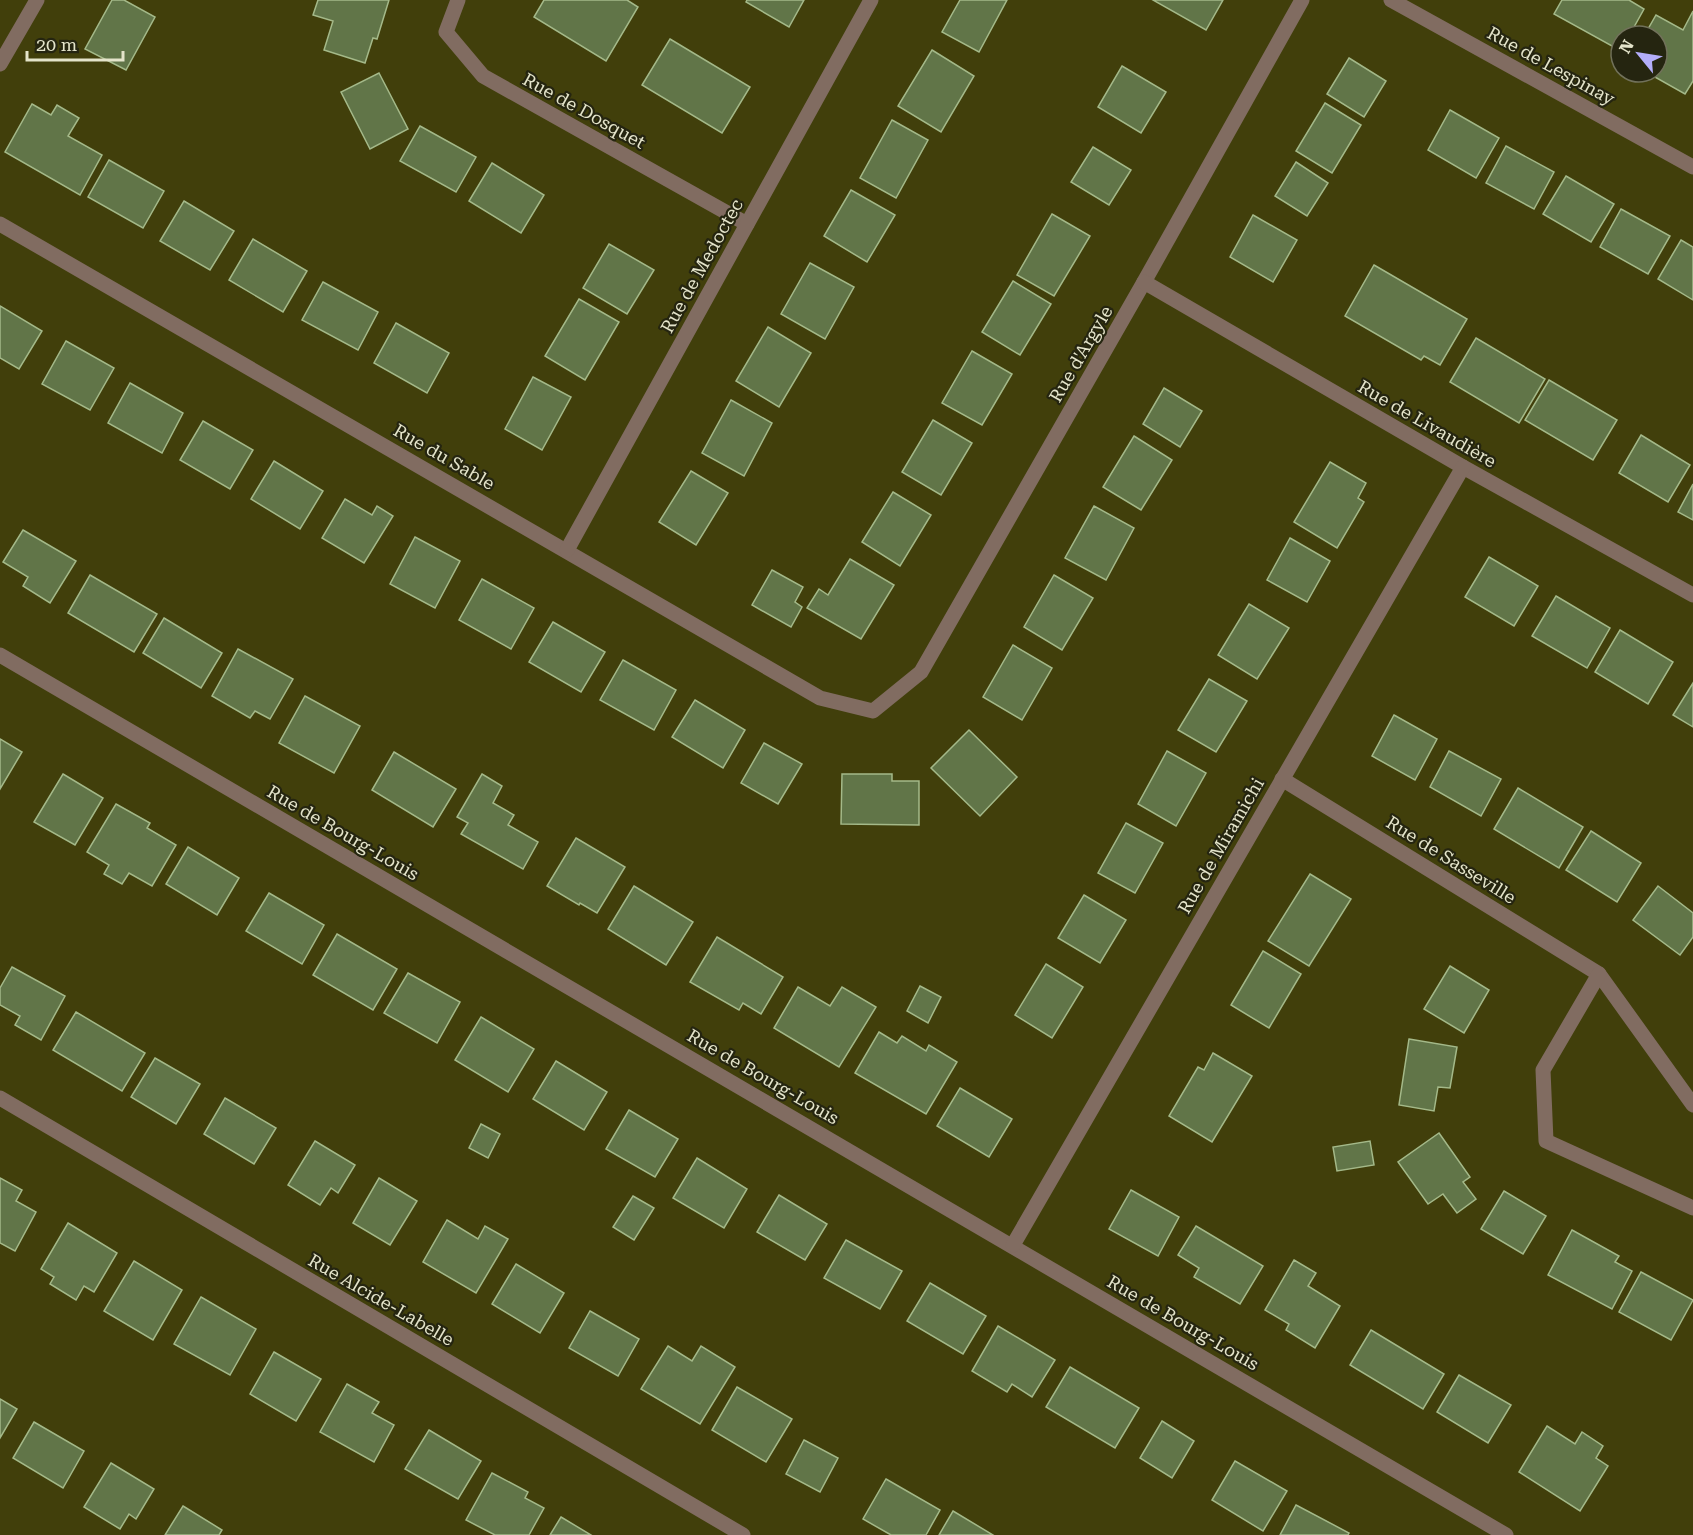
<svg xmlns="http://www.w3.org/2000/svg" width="1693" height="1535" viewBox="0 0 1693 1535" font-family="'Roboto Serif',serif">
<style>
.building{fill:#617548;stroke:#a4b989;stroke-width:1.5}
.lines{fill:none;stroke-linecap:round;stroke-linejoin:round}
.street{stroke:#816c61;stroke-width:15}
.labels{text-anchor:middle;stroke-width:4.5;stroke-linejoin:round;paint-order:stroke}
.street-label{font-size:18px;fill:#e4e4ca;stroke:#252510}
</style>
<rect width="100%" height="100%" fill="#413f0b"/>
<g class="building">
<polygon points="112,0 124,0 155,17 126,70 85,49"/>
<polygon points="318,0 389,0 377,39 373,38 365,63 324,50 333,21 313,15"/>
<polygon points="544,0 627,0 638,7 606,61 534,17"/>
<polygon points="747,0 804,0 789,27 746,2"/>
<polygon points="960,0 1007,0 979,52 942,32"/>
<polygon points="1153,0 1223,0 1206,30"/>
<polygon points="1562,0 1629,0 1644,9 1629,36 1621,36 1621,51 1554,14"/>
<polygon points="1693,11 1693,81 1685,94 1646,72 1657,72 1657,36 1644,36 1656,15 1683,30"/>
<polygon points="670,39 750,87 722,133 642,85"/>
<polygon points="932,50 974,76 941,132 898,106"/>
<polygon points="1349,58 1386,81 1364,117 1327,94"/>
<polygon points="1122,66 1166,92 1141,133 1098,107"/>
<polygon points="379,73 408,129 370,149 341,92"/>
<polygon points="1325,103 1361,125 1332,173 1296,151"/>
<polygon points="32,104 51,115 57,105 79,118 68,136 102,155 80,195 5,152"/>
<polygon points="1450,110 1499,138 1476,178 1428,150"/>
<polygon points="892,120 928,140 896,198 860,178"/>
<polygon points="420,126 476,157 456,192 400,161"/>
<polygon points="1506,146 1554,172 1534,209 1486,183"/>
<polygon points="1093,147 1131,170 1109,205 1071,182"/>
<polygon points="109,160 164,191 143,228 88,197"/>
<polygon points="1296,162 1328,183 1307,216 1275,196"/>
<polygon points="492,163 544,195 521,233 469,201"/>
<polygon points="1566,176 1614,204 1591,242 1543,214"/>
<polygon points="851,190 895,215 867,262 824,236"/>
<polygon points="184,201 234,231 210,270 160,241"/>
<polygon points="1621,209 1670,236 1648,274 1600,247"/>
<polygon points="1052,214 1090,236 1054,296 1017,275"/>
<polygon points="1253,215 1297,240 1273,282 1230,257"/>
<polygon points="253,239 307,271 283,312 229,280"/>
<polygon points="1681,240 1693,247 1693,300 1658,279"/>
<polygon points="609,244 654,270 627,314 583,288"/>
<polygon points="810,263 854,287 825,339 781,314"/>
<polygon points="1374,265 1467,319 1440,365 1424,356 1421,360 1345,316"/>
<polygon points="1013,281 1051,304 1020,355 982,332"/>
<polygon points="323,282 378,312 358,350 302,320"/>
<polygon points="579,299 619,322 585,380 545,356"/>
<polygon points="0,306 42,331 19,369 0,358"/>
<polygon points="396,323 449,353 427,393 374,363"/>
<polygon points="768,327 811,353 779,407 736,381"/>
<polygon points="1476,338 1545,379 1519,423 1450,382"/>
<polygon points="66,341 114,368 90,410 42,384"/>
<polygon points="972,351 1012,374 982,425 942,403"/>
<polygon points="533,377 571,397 542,450 505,429"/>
<polygon points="1549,380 1617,420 1593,460 1525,420"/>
<polygon points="130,383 183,413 162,453 108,423"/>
<polygon points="1164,388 1202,411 1180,447 1143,424"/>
<polygon points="731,400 772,423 744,476 702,453"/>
<polygon points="933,420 972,443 941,495 902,472"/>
<polygon points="203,421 253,450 230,489 180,460"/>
<polygon points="1641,435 1690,465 1668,502 1619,473"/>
<polygon points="1134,436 1172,460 1141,510 1103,487"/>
<polygon points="274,461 323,491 300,529 251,499"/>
<polygon points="1330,462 1366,483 1358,498 1364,502 1337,548 1294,522"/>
<polygon points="691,471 728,493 696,545 659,522"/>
<polygon points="1693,484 1693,520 1678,512"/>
<polygon points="893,492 931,515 900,566 862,542"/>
<polygon points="345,499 372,515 377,506 393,516 364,563 322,538"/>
<polygon points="1094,506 1134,528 1106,580 1065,558"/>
<polygon points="23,530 76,561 50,603 23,586 28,577 3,562"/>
<polygon points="415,537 460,561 435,608 390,584"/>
<polygon points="1290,538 1330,561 1307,602 1267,580"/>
<polygon points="1489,557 1538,586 1514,626 1465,597"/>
<polygon points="850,559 894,585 861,639 807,608 819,589 828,595"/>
<polygon points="772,570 803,587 795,602 802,607 791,627 752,605"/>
<polygon points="90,575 157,614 134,652 68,613"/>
<polygon points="1054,575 1093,598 1062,650 1024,627"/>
<polygon points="482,579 534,608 511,649 459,620"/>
<polygon points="1556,596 1610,628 1587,668 1532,636"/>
<polygon points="1249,604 1289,628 1257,679 1218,655"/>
<polygon points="164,618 222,653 201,688 143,653"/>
<polygon points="553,622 605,652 581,692 529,662"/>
<polygon points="1620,630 1673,662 1648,704 1595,672"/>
<polygon points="1013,645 1052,668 1022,720 983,697"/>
<polygon points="238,649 293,679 270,719 255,711 250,718 212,696"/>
<polygon points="623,660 676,690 654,730 600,700"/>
<polygon points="1209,679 1247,701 1216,752 1178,730"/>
<polygon points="1693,683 1693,727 1673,715"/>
<polygon points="305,696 360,726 334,773 279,743"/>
<polygon points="695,700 745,730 723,768 672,737"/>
<polygon points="1394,715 1437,739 1415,780 1372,756"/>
<polygon points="969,730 1017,777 980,816 931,768"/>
<polygon points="0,739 22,752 0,789"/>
<polygon points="764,743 802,764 778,804 741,783"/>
<polygon points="1167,751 1206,773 1176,826 1138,804"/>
<polygon points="1449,751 1501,779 1481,816 1430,787"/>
<polygon points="394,752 456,789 433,827 372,790"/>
<polygon points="63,774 103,798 75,845 34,822"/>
<polygon points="482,774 502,786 493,803 514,815 508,825 538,842 523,869 461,834 468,823 457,817"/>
<polygon points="842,774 892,774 892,781 919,781 919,825 841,824"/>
<polygon points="1518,788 1583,827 1559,868 1494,829"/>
<polygon points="116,804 150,823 147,828 176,845 152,886 129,873 122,884 104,874 109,865 87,852"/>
<polygon points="1126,823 1163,843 1135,893 1098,873"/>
<polygon points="1591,831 1641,863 1617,902 1566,870"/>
<polygon points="576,838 625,867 597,913 580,903 579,905 547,886"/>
<polygon points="188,847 239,878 217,915 166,884"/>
<polygon points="1310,874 1351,899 1309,966 1268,941"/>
<polygon points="634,886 693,922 666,965 608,929"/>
<polygon points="1658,886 1693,913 1693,937 1680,955 1633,920"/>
<polygon points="269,893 324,925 302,964 246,931"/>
<polygon points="1084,895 1126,920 1100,963 1058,938"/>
<polygon points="337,934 397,969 373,1010 313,975"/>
<polygon points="717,937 783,977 761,1014 743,1003 739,1010 690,982"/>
<polygon points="1263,951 1301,974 1269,1028 1231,1005"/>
<polygon points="1046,964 1083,987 1052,1038 1015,1015"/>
<polygon points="1450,966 1489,990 1464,1033 1424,1009"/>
<polygon points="12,967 65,996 41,1040 15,1025 20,1016 0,1005 0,988"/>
<polygon points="408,973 460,1002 437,1043 384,1013"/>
<polygon points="920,986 941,997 928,1023 907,1011"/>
<polygon points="798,987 830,1006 842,987 876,1007 839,1067 774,1028"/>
<polygon points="76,1012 145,1053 122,1091 53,1050"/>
<polygon points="481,1017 534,1049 508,1092 455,1060"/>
<polygon points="879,1032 897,1043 902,1036 926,1051 929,1045 957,1062 926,1114 855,1073"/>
<polygon points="1409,1039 1457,1047 1450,1088 1438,1087 1434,1111 1399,1105"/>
<polygon points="1213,1053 1252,1076 1212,1142 1169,1116 1198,1067 1204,1070"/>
<polygon points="155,1058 200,1084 176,1124 131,1097"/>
<polygon points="556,1061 607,1092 584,1130 533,1099"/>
<polygon points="960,1088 1012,1119 989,1157 937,1126"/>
<polygon points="225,1098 276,1128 254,1164 204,1134"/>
<polygon points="629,1110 678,1139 655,1177 606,1149"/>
<polygon points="481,1124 500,1134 488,1158 469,1148"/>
<polygon points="1439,1133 1470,1177 1463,1182 1476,1199 1457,1213 1443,1194 1428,1204 1398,1162"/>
<polygon points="315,1141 355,1165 338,1193 331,1188 320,1205 288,1185"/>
<polygon points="1370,1141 1374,1165 1337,1171 1333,1147"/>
<polygon points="697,1158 747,1189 724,1228 673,1198"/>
<polygon points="0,1178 22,1190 16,1201 36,1212 15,1251 0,1243"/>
<polygon points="379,1178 417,1201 390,1245 353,1223"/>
<polygon points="1131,1190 1179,1217 1158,1256 1109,1229"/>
<polygon points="1504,1191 1546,1216 1523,1254 1481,1229"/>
<polygon points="779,1195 827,1224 805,1260 757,1232"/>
<polygon points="633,1196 654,1208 634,1240 613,1227"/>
<polygon points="447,1220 478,1239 485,1226 508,1239 476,1293 423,1262"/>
<polygon points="68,1223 117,1253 94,1292 84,1286 76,1300 50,1284 54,1277 41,1269"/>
<polygon points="1196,1226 1263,1266 1240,1304 1194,1277 1199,1268 1178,1255"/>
<polygon points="1572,1230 1619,1256 1615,1262 1632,1271 1612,1309 1548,1275"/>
<polygon points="846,1240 902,1271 880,1309 824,1278"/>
<polygon points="1294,1260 1316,1273 1308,1286 1340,1306 1315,1348 1286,1330 1289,1324 1265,1310"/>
<polygon points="134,1261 182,1290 153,1340 104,1311"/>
<polygon points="516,1264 564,1293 540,1333 492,1304"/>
<polygon points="1641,1272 1693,1300 1671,1340 1619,1312"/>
<polygon points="930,1283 986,1316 963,1354 907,1321"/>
<polygon points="201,1297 256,1329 230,1375 174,1344"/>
<polygon points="590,1311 639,1339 618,1376 569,1348"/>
<polygon points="998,1326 1055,1360 1032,1397 1012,1384 1007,1392 972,1371"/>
<polygon points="1371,1330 1444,1374 1423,1409 1350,1365"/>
<polygon points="668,1346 692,1361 701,1346 735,1367 700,1424 641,1389"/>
<polygon points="274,1352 321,1379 296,1421 250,1394"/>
<polygon points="1070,1367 1139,1408 1115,1448 1046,1407"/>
<polygon points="1459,1375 1511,1405 1488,1443 1437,1412"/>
<polygon points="347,1384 379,1402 372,1413 394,1425 374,1462 320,1432"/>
<polygon points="737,1387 792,1419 766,1462 712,1430"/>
<polygon points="0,1399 17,1409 0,1438"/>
<polygon points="1162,1421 1194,1441 1172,1478 1140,1458"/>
<polygon points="34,1422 84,1451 63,1488 13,1458"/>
<polygon points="1547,1426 1575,1444 1582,1432 1603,1446 1596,1458 1608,1466 1580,1511 1519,1472"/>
<polygon points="429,1430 481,1461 458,1499 405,1469"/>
<polygon points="804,1440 838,1458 820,1492 786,1474"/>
<polygon points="1235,1461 1287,1491 1263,1531 1212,1500"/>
<polygon points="111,1463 154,1489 136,1519 129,1514 120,1529 84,1507"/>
<polygon points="492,1473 528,1492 525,1498 544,1508 529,1535 495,1535 466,1520"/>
<polygon points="886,1479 940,1510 926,1535 891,1535 863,1519"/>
<polygon points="1296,1505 1349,1533 1348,1535 1280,1535"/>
<polygon points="183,1506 222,1530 219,1535 165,1535"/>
<polygon points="953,1511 993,1535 939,1535"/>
<polygon points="561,1517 591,1535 550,1535"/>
</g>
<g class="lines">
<g class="street">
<polyline points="458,0 446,32 483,76 747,224"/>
<polyline points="1391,0 1693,167"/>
<polyline points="0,64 37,0"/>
<polyline points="0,224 820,698 873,711 921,672 1144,282 1302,0"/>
<polyline points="1144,282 1463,467 1693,595"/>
<polyline points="567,550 871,0"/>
<polyline points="0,655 1506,1535"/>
<polyline points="1282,779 1599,974 1693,1105"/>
<polyline points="1599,974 1543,1070 1546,1141 1693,1208"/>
<polyline points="0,1098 743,1535"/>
<polyline points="1013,1245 1463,467"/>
</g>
</g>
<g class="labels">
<g class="street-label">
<text transform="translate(1551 66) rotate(29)" y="6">Rue de Lespinay</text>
<text transform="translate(584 111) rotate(29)" y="6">Rue de Dosquet</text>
<text transform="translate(702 266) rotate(-61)" y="6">Rue de Medoctec</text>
<text transform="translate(1081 354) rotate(-60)" y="6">Rue d'Argyle</text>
<text transform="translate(1427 424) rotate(30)" y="6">Rue de Livaudière</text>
<text transform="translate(444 457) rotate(30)" y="6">Rue du Sable</text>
<text transform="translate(343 833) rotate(30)" y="6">Rue de Bourg-Louis</text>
<text transform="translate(1221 846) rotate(-60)" y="6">Rue de Miramichi</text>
<text transform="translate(1451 860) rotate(32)" y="6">Rue de Sasseville</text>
<text transform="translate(763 1077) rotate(30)" y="6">Rue de Bourg-Louis</text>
<text transform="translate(381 1300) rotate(30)" y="6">Rue Alcide-Labelle</text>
<text transform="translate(1183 1323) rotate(30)" y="6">Rue de Bourg-Louis</text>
</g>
</g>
<g transform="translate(1639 54) rotate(300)"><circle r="28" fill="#252510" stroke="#71715a" stroke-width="1.5"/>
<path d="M0-4.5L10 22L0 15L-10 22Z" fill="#b3adf9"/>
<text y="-9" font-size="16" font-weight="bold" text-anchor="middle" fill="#e4e4ca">N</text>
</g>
<path d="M27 51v9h96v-9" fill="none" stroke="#e4e4ca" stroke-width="3"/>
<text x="36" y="51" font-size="18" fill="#e4e4ca" stroke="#252510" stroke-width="4.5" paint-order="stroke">20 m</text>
</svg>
